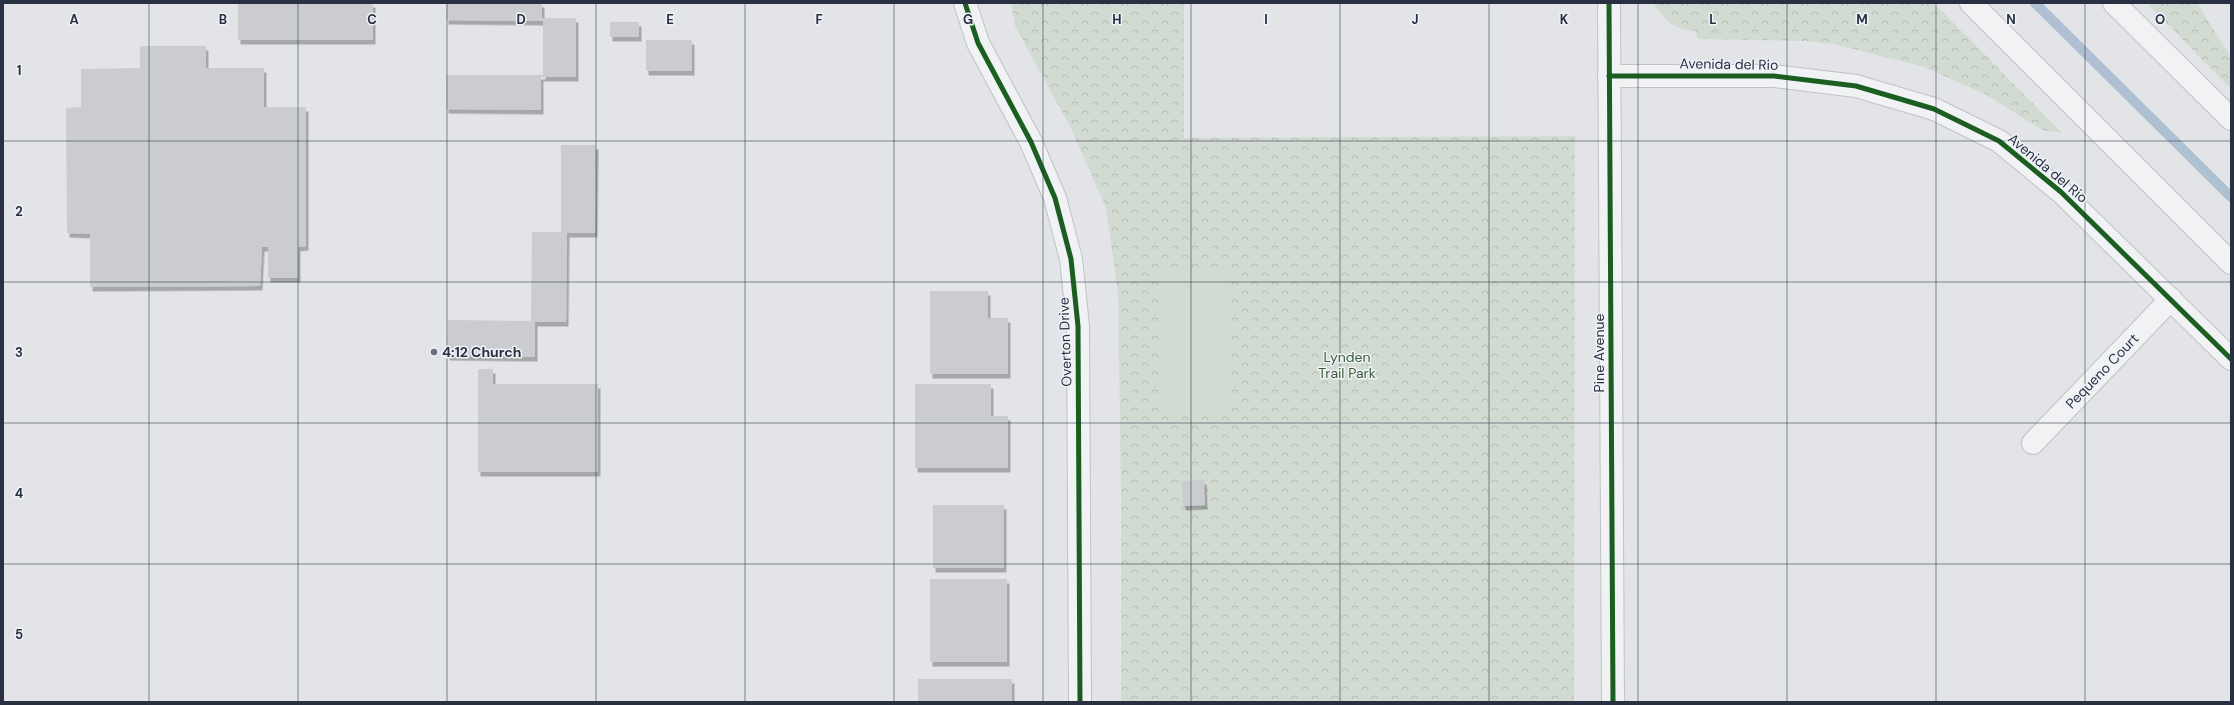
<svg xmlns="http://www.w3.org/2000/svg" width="2234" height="705" viewBox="0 0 2234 705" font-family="'DM Sans',sans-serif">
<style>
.park{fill:url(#park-crowns)}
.garden{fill:#d2dbd2}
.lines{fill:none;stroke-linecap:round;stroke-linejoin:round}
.stream{stroke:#b0c0d3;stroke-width:10}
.building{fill:#cacccf;filter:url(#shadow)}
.minor-casing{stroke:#c0c2c5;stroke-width:24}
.minor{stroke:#f1f2f3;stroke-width:22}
.cycleway-casing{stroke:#eff2f7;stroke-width:8}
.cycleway{stroke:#1b5e20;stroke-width:5}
.grid{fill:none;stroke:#283041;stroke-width:1;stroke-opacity:0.55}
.poi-dot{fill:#696f7b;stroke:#eff2f7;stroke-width:1.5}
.labels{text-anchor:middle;stroke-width:3;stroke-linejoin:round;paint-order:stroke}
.street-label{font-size:14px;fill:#283041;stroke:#eff2f7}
.poi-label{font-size:14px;font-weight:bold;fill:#283041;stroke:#eff2f7;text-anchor:start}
.park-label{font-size:14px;fill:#3b5d35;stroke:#eff2f7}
.grid-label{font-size:13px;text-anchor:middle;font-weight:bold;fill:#283041;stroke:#eff2f7;stroke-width:3;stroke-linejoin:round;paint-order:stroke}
</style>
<defs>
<pattern id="park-crowns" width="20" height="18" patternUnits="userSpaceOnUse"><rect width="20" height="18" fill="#d2dbd2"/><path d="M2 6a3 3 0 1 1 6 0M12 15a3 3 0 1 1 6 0" fill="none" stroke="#b4bcb6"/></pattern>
<filter id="shadow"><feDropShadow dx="2.5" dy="4.5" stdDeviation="0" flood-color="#0004"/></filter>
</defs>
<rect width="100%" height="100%" fill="#e2e4e7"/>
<g class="park">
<polygon points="1011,3 1184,3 1184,138 1575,136 1574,702 1121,702 1121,490 1118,293 1106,208 1072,130 1015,26"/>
<path d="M1653,3H1934L2062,133L2042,130L1985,94L1924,67L1834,44L1804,41L1697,39L1696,31C1673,29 1667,22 1653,3Z"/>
<polygon points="2147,3 2197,3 2231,57 2231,83 2228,86"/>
</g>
<polygon class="garden" points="1231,269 1232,412 1160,412 1159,270"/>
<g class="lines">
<polyline class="stream" points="2035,3 2231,197"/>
</g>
<g class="building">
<rect x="238" y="3" width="135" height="37"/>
<polygon points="446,3 542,3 542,18 576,18 576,77 541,77 541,110 446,109 446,75 543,75 543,21 446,20"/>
<rect x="610" y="22" width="29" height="15"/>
<rect x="646" y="40" width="46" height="31"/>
<polygon points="140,46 206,46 206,68 264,68 264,107 306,107 306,246 298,247 298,278 268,278 268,247 262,247 260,286 90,287 90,234 67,233 66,108 81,107 81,69 140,68"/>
<polygon points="561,145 596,145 595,233 567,233 566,322 535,322 535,357 447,356 448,320 531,321 532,232 561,232"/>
<polygon points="930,291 988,291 988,318 1008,318 1008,374 930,374"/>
<polygon points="478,369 493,369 493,384 598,384 598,472 478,472"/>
<polygon points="915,384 991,384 991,416 1008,416 1008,468 915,468"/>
<polygon points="1204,480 1205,505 1183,506 1182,481"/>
<rect x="933" y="505" width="71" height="63"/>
<rect x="930" y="579" width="77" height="83"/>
<rect x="918" y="679" width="94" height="23"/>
</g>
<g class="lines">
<g class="minor-casing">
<g id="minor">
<polyline points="965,3 978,43 1031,142 1055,198 1071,259 1078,326 1080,702"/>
<polyline points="1609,3 1613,702"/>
<polyline points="1971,3 2231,263"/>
<polyline points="2114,3 2231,119"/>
<polyline points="1609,76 1774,76 1856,86 1934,109 1999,141 2061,192 2231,359"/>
<polyline points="2033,443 2171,299"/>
</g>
</g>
<use href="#minor" class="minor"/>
<g class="cycleway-casing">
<g id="cycleway">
<polyline points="965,3 978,43 1031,142 1055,198 1071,259 1078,326 1080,702"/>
<polyline points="1609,3 1613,702"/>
<polyline points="1609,76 1774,76 1856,86 1934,109 1999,141 2061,192 2231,359"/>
</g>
</g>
<use href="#cycleway" class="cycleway"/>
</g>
<path class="grid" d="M149,3V702M298,3V702M447,3V702M596,3V702M745,3V702M894,3V702M1043,3V702M1191,3V702M1340,3V702M1489,3V702M1638,3V702M1787,3V702M1936,3V702M2085,3V702M3,141H2231M3,282H2231M3,423H2231M3,564H2231"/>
<circle class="poi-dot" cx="434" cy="352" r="4"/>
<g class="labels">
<g class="street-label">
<text transform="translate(1729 64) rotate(1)" y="5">Avenida del Rio</text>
<text transform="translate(2048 168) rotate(40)" y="5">Avenida del Rio</text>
<text transform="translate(1065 342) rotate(-92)" y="5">Overton Drive</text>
<text transform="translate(1599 353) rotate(-90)" y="5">Pine Avenue</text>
<text transform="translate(2102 371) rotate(-46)" y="5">Pequeno Court</text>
</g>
<g class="poi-label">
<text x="442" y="357">4:12 Church</text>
</g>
<g class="park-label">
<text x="1347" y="362">Lynden<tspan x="1347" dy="16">Trail Park</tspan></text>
</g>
</g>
<g class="grid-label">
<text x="74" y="24">A</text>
<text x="223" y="24">B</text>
<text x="372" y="24">C</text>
<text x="521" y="24">D</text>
<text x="670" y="24">E</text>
<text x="819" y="24">F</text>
<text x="968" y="24">G</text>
<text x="1117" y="24">H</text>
<text x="1266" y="24">I</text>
<text x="1415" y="24">J</text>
<text x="1564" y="24">K</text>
<text x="1713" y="24">L</text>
<text x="1862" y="24">M</text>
<text x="2011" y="24">N</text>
<text x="2160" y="24">O</text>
<text x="19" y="75">1</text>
<text x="19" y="216">2</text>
<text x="19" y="357">3</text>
<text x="19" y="498">4</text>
<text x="19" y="639">5</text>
</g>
<rect width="2234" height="705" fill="none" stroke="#283041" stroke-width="8"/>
</svg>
